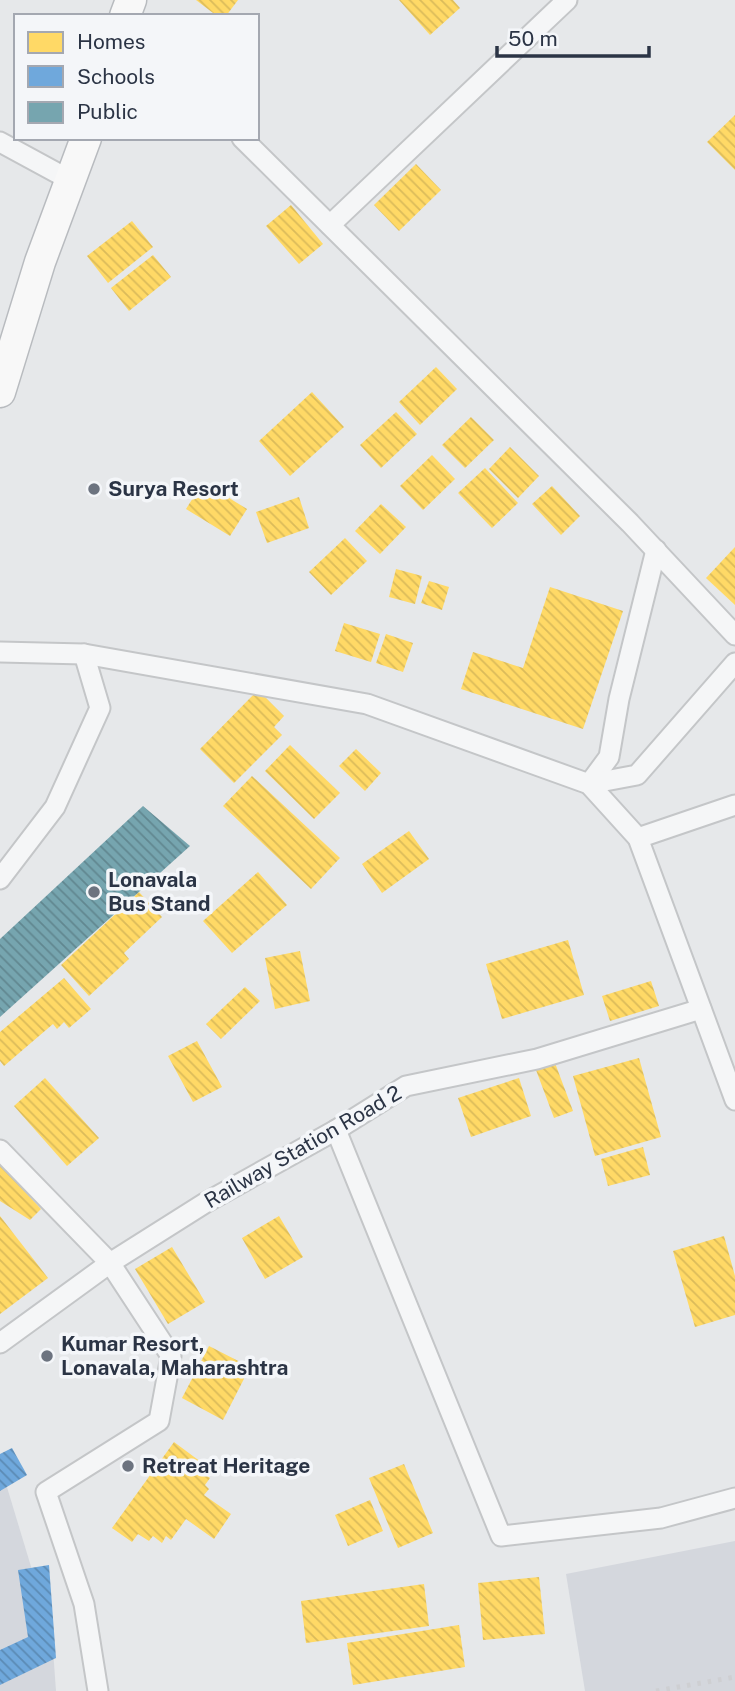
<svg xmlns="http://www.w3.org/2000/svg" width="735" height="1691" viewBox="0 0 735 1691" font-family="'Public Sans',sans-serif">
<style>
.built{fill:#d4d7dd}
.homes{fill:url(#homes-back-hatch)}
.schools{fill:url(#schools-back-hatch)}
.public{fill:url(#public-back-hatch)}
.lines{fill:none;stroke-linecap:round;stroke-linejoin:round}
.minor-casing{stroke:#c4c6c8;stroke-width:23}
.highway-casing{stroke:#b8bbbf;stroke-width:33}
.minor{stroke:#f5f6f7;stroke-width:19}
.highway{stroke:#f8f8f8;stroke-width:30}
.rail{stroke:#cecfd2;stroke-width:5;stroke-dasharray:3.5 7;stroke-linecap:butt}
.poi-dot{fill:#6c737f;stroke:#f4f6f9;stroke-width:2.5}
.labels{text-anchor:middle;stroke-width:7;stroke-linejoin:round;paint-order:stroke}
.poi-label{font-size:21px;font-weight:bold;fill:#2b3445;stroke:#f4f6f9;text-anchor:start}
.street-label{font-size:21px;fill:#2b3445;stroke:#f4f6f9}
</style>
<defs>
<pattern id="homes-back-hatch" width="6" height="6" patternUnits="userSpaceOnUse" patternTransform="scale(1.75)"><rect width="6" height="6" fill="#ffd966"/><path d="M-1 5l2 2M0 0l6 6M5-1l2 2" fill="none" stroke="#dbbb5a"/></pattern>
<pattern id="schools-back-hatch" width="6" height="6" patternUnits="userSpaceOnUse" patternTransform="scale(1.75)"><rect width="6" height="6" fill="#6fa8dc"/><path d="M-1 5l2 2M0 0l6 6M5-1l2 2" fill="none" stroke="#5b8ab4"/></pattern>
<pattern id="public-back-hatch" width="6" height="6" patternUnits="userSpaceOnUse" patternTransform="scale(1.75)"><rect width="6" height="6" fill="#76a5af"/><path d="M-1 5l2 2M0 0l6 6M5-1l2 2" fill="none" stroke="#618790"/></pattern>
</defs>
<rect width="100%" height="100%" fill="#e6e8ea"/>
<g class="built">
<polygon points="0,1464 52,1636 56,1691 0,1691"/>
<polygon points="735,1541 735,1691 585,1691 566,1574"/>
</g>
<g class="homes">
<polygon points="196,0 238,0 226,16 217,16"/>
<polygon points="399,0 453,0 460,8 430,35"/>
<polygon points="735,115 735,170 707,142"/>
<polygon points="416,164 441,190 399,231 374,205"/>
<polygon points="291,205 323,244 299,264 266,226"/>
<polygon points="132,221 153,247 108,283 87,256"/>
<polygon points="153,255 171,277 129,311 111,288"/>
<polygon points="436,367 457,389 420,425 399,402"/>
<polygon points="312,392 344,427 290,476 259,441"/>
<polygon points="396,412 417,434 381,468 360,445"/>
<polygon points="471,417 494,440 465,468 442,445"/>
<polygon points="510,447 539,476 518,498 489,469"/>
<polygon points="432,455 455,479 423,510 400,486"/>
<polygon points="485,468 518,503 492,528 458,493"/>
<polygon points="203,482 247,509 230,536 186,509"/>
<polygon points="552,486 580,516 561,535 532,504"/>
<polygon points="299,497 309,528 267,543 256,512"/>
<polygon points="381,504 406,527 380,554 355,531"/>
<polygon points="345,538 367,561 331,595 309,572"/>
<polygon points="735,547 735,605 706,578"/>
<polygon points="396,569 422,576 415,604 389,597"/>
<polygon points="429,581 449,587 442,610 421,603"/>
<polygon points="550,587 623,611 583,729 461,689 473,652 523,668"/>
<polygon points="344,623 380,634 371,662 335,651"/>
<polygon points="386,634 413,643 403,672 376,663"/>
<polygon points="258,690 284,716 274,727 282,735 234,783 200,749"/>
<polygon points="290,745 340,793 314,819 265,771"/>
<polygon points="356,749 381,773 365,791 339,766"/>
<polygon points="252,776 340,858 311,889 223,806"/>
<polygon points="409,831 429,859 382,893 362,864"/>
<polygon points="258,872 287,905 232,953 203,921"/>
<polygon points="139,892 162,917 124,953 129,959 89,996 61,965"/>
<polygon points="568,940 584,995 502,1019 486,964"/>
<polygon points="300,951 310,1001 275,1009 265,958"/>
<polygon points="64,978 91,1009 69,1028 64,1022 57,1029 53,1024 4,1066 0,1061 0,1032"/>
<polygon points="651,981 659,1006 610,1021 602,996"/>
<polygon points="245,987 260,1001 221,1039 206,1024"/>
<polygon points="197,1041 222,1087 193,1102 168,1056"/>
<polygon points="639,1058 661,1137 595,1156 573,1076"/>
<polygon points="555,1063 573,1111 554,1118 536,1070"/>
<polygon points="45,1078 99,1138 67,1166 14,1106"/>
<polygon points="519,1078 531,1116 471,1137 458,1098"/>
<polygon points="643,1147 650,1175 608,1186 601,1159"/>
<polygon points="0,1164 41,1209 30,1220 0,1201"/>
<polygon points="0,1216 48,1278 0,1314"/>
<polygon points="279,1216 303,1257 265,1279 242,1238"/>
<polygon points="724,1236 735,1276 735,1315 695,1327 673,1251"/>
<polygon points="172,1247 205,1302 168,1324 135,1269"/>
<polygon points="209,1346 250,1367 223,1420 182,1398"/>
<polygon points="174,1442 205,1465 201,1471 210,1478 205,1485 209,1489 204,1495 231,1514 214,1539 186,1519 171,1540 166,1536 162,1543 153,1536 149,1541 138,1534 132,1542 112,1528"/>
<polygon points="404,1464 433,1533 398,1548 369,1478"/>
<polygon points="370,1500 383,1531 348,1546 335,1515"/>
<polygon points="539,1577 545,1634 483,1640 478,1583"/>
<polygon points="424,1584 429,1626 306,1643 301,1601"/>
<polygon points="459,1625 465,1667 353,1685 347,1643"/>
</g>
<g class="schools">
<polygon points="12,1448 27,1475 0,1491 0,1454"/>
<polygon points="49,1565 56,1658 0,1685 0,1650 28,1637 18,1570"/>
</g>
<polygon class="public" points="143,806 190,846 0,1017 0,939"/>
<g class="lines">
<g class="minor-casing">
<g id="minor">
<polyline points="242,138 630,523 735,635"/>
<polyline points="0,142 70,180"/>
<polyline points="330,225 567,0"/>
<polyline points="0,652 84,654 367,704 589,784 638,838 735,1100"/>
<polyline points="589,784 609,757 619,699 656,550"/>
<polyline points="589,784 637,775 735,663"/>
<polyline points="638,838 735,805"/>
<polyline points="0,879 55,807 100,708 84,654"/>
<polyline points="336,1130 501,1536 661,1518 735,1498"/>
<polyline points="0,1150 110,1263 205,1203 336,1130 406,1086 537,1059 701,1009"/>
<polyline points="0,1343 110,1263 171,1356 159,1421 46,1492 84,1604 98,1691"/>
</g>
</g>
<g class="highway-casing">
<g id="highway">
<polyline points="125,16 131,0"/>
<polyline points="0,392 40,262 86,138"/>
</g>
</g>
<use href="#minor" class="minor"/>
<use href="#highway" class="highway"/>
<polyline class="rail" points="656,1691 735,1677"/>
</g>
<g class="poi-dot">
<circle cx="94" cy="489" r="7"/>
<circle cx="94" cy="892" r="7"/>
<circle cx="47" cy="1356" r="7"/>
<circle cx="128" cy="1466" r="7"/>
</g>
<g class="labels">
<g class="poi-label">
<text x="108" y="496">Surya Resort</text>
<text x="108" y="887">Lonavala<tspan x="108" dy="24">Bus Stand</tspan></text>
<text x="61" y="1351">Kumar Resort,<tspan x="61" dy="24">Lonavala, Maharashtra</tspan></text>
<text x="142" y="1473">Retreat Heritage</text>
</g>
<g class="street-label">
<text transform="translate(303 1147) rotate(-30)" y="7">Railway Station Road 2</text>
</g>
</g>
<rect x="14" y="14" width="245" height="126" fill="#f4f6f9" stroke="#a4a8b1" stroke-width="2"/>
<rect x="28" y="32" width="35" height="21" fill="#ffd966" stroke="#a4a8b1" stroke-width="2"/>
<text x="77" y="49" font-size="21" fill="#2b3445">Homes</text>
<rect x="28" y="66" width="35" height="21" fill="#6fa8dc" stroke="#a4a8b1" stroke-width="2"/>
<text x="77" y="84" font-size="21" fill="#2b3445">Schools</text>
<rect x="28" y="102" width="35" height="21" fill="#76a5af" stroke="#a4a8b1" stroke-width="2"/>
<text x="77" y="119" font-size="21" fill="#2b3445">Public</text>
<path d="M497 46v10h152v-10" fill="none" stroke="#2b3445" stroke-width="3.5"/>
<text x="508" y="46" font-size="21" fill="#2b3445" stroke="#f4f6f9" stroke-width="5" paint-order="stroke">50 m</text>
</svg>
